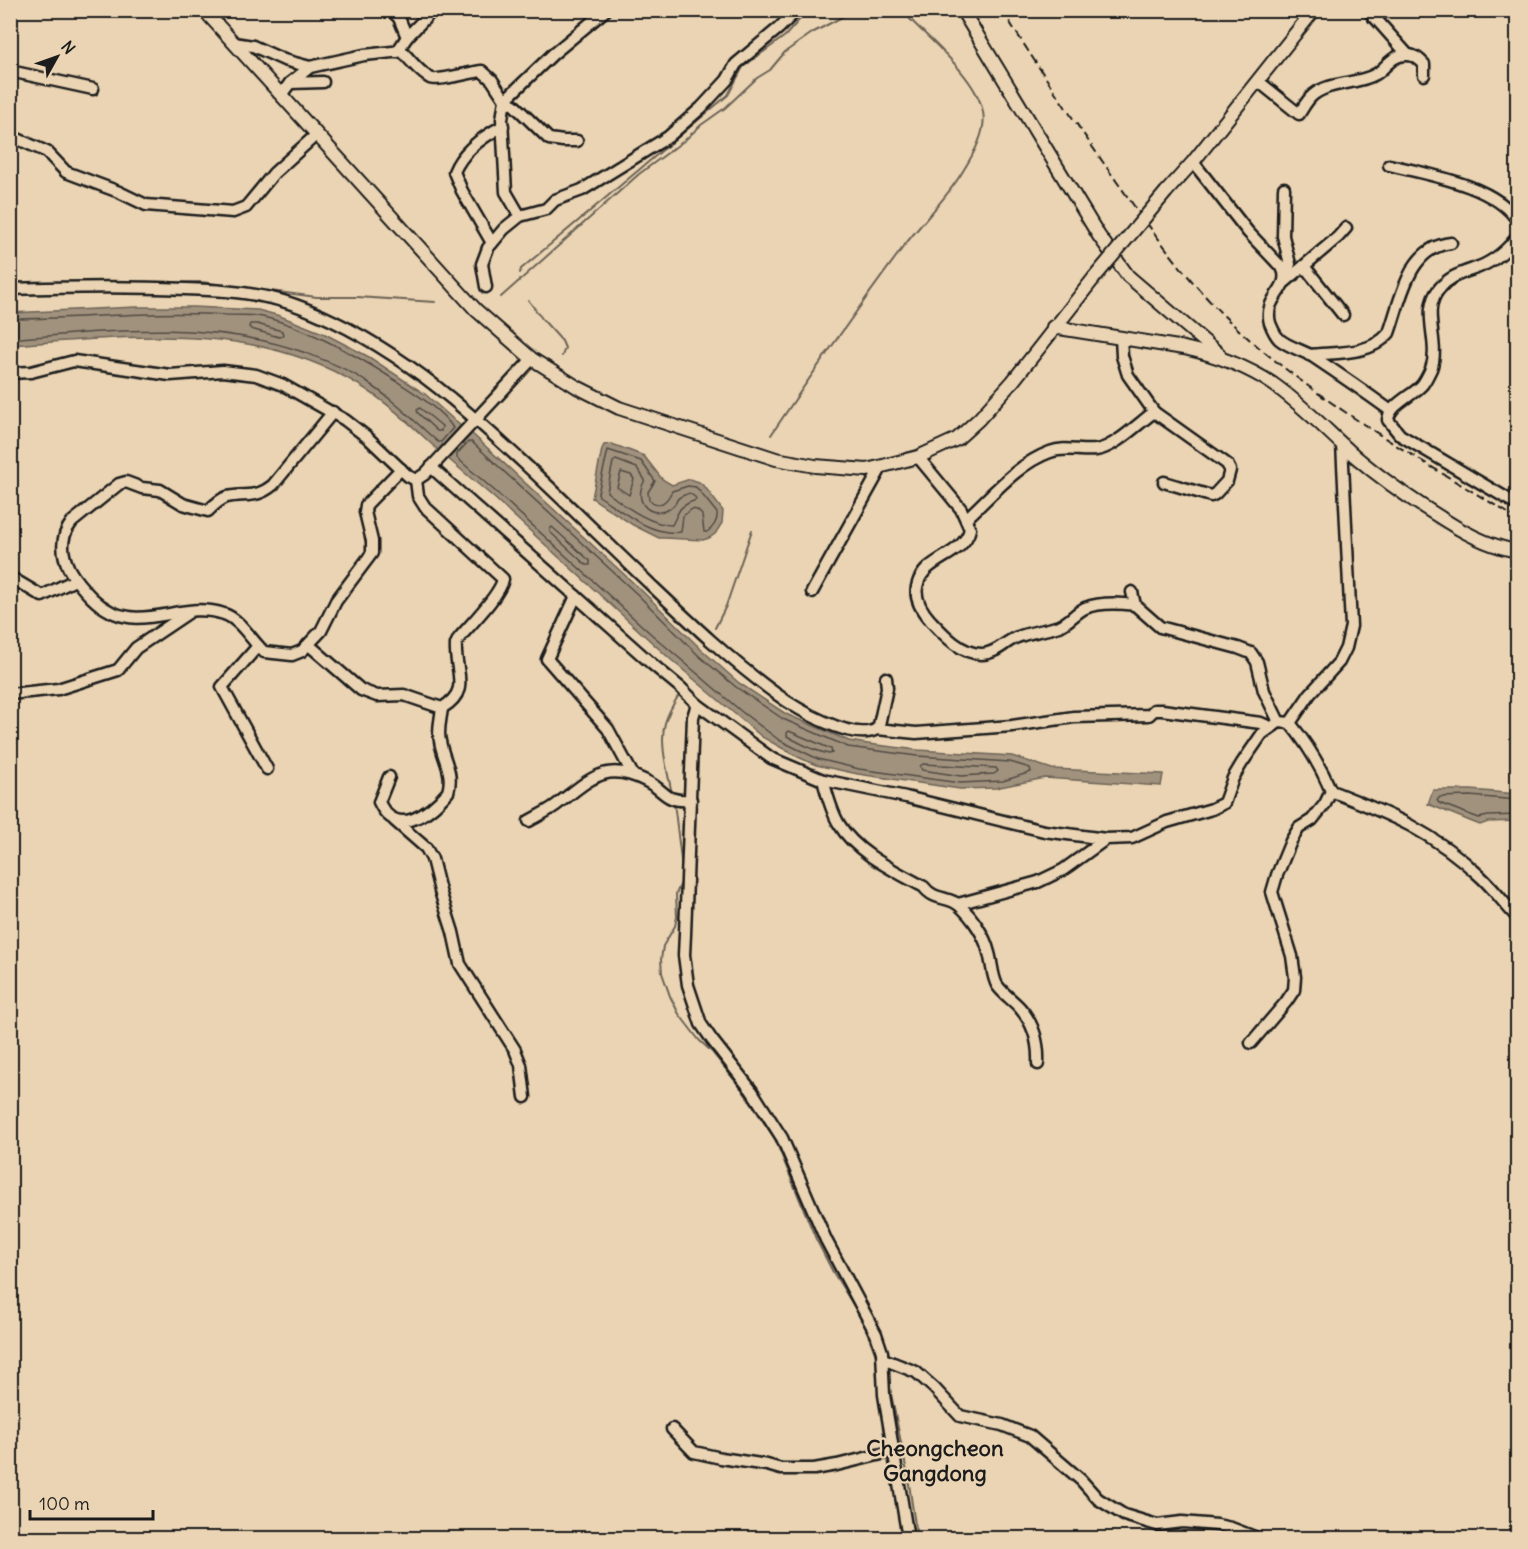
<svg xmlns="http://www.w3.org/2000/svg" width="1528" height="1549" viewBox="0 0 1528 1549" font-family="Delius,sans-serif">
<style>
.water{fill:#a1927e;stroke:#6c6357;stroke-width:1.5}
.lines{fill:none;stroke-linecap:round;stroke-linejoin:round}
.shore{stroke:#514b43;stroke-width:1.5}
.stream{stroke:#6c6357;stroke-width:2}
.minor-casing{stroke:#1c1c1c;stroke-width:15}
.major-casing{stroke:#1c1c1c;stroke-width:16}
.minor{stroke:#ead4b3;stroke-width:10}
.major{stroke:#ead4b3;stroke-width:12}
.rail{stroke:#1c1c1c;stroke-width:2;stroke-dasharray:9 4.5;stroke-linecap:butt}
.major-bridge-casing{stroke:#1c1c1c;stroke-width:16;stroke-linecap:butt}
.major-bridge{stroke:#ead4b3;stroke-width:12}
.labels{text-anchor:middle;stroke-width:4.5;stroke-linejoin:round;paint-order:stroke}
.quarter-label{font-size:22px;font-weight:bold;fill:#1c1c1c;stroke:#ead4b3}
</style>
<rect width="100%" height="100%" fill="#ead4b3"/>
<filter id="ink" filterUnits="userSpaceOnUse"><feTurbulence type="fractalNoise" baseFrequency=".0167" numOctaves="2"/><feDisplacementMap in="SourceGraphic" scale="12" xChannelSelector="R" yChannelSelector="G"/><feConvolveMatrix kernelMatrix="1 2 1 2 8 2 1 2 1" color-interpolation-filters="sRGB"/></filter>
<g filter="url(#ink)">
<g class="water">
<path d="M136,307H193L258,310L280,316L325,334L369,357L425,394L462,427L440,452C415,429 389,403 359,385C253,320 129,337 11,345V313Z"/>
<polygon points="469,431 641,590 703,651 739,683 786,714 849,741 868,744 918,750 1012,756 1052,769 1163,774 1161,786 1045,778 995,788 960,789 858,774 816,765 798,757 762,737 669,658 492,496 446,457"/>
<polygon points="612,444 644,456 662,479 672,485 690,479 699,482 705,487 723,511 722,523 715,534 709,538 703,540 665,538 659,538 633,525 592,498 602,449 604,445"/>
<polygon points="1433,790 1471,790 1517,794 1517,821 1488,822 1480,825 1475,823 1428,804"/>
</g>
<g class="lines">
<g class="shore">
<path d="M10,319C82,319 153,310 225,315C236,315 247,315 257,316C296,322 356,355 390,377C408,389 442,409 453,428L441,442H438C414,421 392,398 365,381C346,368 324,360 303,352C209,319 108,331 10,339"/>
<polygon points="250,324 257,324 282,331 283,335 279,337 251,329 249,327"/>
<polygon points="420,408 442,426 441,431 437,431 418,413 417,410"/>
<polygon points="468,442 472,442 637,594 699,656 736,687 783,719 848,747 917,756 1010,762 1030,768 1031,772 1003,781 960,783 859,769 818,759 779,740 742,712 650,633 496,492 457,458 457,454"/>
<path d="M608,450L641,461L655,481L648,492L649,500C661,509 667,501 672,491L688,486L696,487L717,513C718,521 713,528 707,532H704L702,515L697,510L692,509L683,516L681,532C651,536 623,512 599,496L598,493Z"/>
<path d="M616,460L637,468L645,480C641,487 638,496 643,504C650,515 666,514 674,505C678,501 675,500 680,497C683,495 686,495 689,493L695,497L696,500C677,507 680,510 672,525C650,525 623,505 607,492L613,462Z"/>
<polygon points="621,472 631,475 634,479 629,495 617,487"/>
<polygon points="552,527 590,561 590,565 586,565 550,532 550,529"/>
<path d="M789,731L831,749L832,753L829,754C814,751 801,744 787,736V733Z"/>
<polygon points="923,764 996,768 998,771 994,774 961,776 922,770 920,766"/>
<polyline points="1518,800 1470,796 1440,797 1437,800 1439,803 1479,818 1488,816 1518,815"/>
</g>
<g class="stream">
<polyline points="520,273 521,269 728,95 743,67 785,36 808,10"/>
<polyline points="166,283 201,282 317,297 357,297 435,302"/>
<polyline points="501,297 639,174 685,140 701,125 725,108 757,78 770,70 785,52 812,33 855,10"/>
<polyline points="529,301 543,320 562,341 565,348 562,356"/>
<path d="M771,435C814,371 858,308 904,246C923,221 947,198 963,171C973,155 987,131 983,112C977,78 931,41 908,17L905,10"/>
<polyline points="715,628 726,606 752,530"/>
<path d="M672,794C668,773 659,744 665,723C668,712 674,703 680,693"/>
<polyline points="674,802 682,868 681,883 676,894 677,917 675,926 663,946 661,960 662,973 670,996 679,1014 699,1040 712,1052 741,1088 775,1139 816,1239 833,1272 862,1319 878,1361"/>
<polyline points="888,1379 908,1477 917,1538"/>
</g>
<g class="minor-casing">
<g id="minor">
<polyline points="391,10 399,18 407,37"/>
<polyline points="1368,10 1408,55"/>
<polyline points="1373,17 1387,10"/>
<polyline points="234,43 253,46 284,60 310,67"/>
<polyline points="397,52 407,37 433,10"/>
<polyline points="10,71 93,89"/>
<path d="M1258,81L1299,114C1303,108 1307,100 1313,95C1330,81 1357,85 1376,74C1387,67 1392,54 1408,55C1415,55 1420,60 1424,64V75"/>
<polyline points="290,83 323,82"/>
<path d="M281,95L290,83L310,67L364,55L402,51C410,60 420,73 430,78C436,82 471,72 482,71L492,80L505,100L502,119L506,192L520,216"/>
<polyline points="10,137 20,140 47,152 66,172 119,192 146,205 233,212 246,207 274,173 316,135"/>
<polyline points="577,141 563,141 549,139 514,105 505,100 553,54 606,10"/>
<path d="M1193,162L1248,232L1283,269C1291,290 1263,297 1270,323C1272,328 1275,335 1279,339C1288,347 1302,350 1312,356C1339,374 1365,392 1391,411"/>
<path d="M1389,165C1427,174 1498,186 1518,222"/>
<path d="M1518,235C1509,249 1494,261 1479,267C1463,273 1451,275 1439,289C1420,311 1441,343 1431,369C1428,375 1426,380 1422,385C1412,396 1389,405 1388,420L1400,435L1518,505"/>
<path d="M492,243L462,191L454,172C462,152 484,136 503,126"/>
<polyline points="1304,266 1343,315"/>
<polyline points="1283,269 1289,267 1290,264 1283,236 1284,188"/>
<polyline points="1285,282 1338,237 1346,228"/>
<polyline points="486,287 482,264 488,248 504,229 520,216 546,209 555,200 582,190 668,137 701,108 727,80 736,64 779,28 797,10"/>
<path d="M10,289C68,287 127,286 185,289C212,290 239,291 266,297C289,301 312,311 333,321C376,342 417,370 453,400C522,458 586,523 651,585C691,623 731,661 775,693C795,708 853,743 877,729L879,725L887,688L886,678"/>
<polyline points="1121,338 1122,356 1128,375 1154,412 1227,464 1230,470 1227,481 1215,494 1211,496 1164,482"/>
<path d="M1309,355C1336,352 1370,356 1389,333C1401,300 1408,247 1451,243"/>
<polyline points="10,373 31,372 74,361 170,375 223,371 256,375 283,385 345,420 367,437 408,476 416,480 425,474 532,359"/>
<path d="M333,412L273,485C256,499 246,493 227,497C220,499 213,506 208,511L183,504L160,490L142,488L126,482L119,484L72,522C60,537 61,552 69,569C75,580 83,589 92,598C136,641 177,598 224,614C240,619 252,641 264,652L292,655L302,651L321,631L336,601L372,553V541L365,512L366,505L401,469"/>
<path d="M918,457L961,509L970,529C963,557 926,557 918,583C913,597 922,611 930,620C944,635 961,654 982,654C995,654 1004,643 1015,638C1029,632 1044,631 1059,626C1068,623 1075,613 1085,608C1100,602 1119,603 1135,605"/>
<path d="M431,467L652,664L681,688L697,704L771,758L823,780L906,797L1044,831L1106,839L1132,838L1167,822L1212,809L1224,803L1233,778L1242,763L1262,734L1279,722L1290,723C1308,745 1320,765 1331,791L1325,804L1312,820L1299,828L1291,841L1277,875L1272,892L1292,956L1295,977L1294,990L1286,1002L1251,1043"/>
<path d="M967,518C992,495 1017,464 1050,452C1065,446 1080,452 1096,450C1114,448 1139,423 1154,412"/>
<polyline points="10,577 42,596 75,580"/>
<polyline points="812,592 881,468"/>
<polyline points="1132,592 1135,605 1160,627 1238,648 1251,653 1257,662 1264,691 1279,722"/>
<polyline points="576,596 547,659 608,729 633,775"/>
<path d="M309,645L361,690L377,696L404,695L442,708C472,690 454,672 456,644L459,638C470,625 501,594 503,579L425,507L418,496L416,480"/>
<polyline points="258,646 222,687 267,769"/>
<polyline points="10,694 58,689 118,670 136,648 188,613"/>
<polyline points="697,704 693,717 685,934 684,955 688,985 701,1024 712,1040 752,1091 782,1138 826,1240 876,1334 882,1352 884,1395 908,1538"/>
<polyline points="1290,723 1310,694 1339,662 1346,648 1351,626 1342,444"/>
<polyline points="877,729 916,733 1012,726 1074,717 1149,715 1154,710 1162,710 1261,723 1270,727"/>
<path d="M389,777L379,802C396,840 430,813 448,792C454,772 443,760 440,741C437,730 441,719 442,708"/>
<path d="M823,780C827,794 831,811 839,824C856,853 895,871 924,887C934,901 950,896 960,906C973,918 985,936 989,953C992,963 992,976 997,985C1003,994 1013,1000 1020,1008C1034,1024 1039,1043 1038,1064"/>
<path d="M1331,791C1390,814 1434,832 1481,877C1494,889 1505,905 1518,918"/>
<polyline points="394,820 426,848 432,859 440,891 453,932 460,964 515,1050 521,1065 525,1097"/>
<path d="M529,821C539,815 551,810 560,802C592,778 606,761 646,781C667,791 663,802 691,800"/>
<polyline points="958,904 1038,882 1063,870 1106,839"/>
<polyline points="883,1359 916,1372 934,1388 960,1416 1002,1425 1030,1436 1081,1480 1098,1499 1124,1515 1157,1525 1182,1522 1217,1525 1231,1528 1257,1538"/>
<polyline points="672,1429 694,1452 721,1458 767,1465 781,1469 814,1469 837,1465 894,1451"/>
</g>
</g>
<g class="major-casing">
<g id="major">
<polyline points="204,10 476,310 532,359 577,387 619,408 776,459 815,466 867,470 918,457 957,439 979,419 1013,381 1094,278"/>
<polyline points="962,10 1099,236 1128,276 1219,354"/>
<polyline points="1166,192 1193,162 1314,10"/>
<path d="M1053,327L1184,348C1216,355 1246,366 1273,384C1303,405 1329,433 1356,457C1384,481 1415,502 1446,521C1468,535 1491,547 1518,551"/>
</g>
</g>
<use href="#minor" class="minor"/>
<use href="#major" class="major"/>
<path class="rail" d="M1002,10C1045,78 1090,145 1137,210C1164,246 1191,283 1223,315C1309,398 1416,457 1518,519"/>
<g class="major-bridge-casing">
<polyline id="major-bridge" points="1094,278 1166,192"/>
</g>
<use href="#major-bridge" class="major-bridge"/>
</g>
</g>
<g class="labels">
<g class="quarter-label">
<text x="935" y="1456">Cheongcheon<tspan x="935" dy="25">Gangdong</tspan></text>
</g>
</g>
<rect width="1528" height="1549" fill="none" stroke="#ead4b3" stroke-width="36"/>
<rect x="18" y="18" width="1492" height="1513" fill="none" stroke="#1c1c1c" stroke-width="2" filter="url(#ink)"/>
<g transform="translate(57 57) rotate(50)" stroke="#ead4b3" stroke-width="4.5" paint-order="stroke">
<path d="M0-4.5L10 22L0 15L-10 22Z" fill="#1c1c1c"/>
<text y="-9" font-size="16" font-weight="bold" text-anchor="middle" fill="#1c1c1c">N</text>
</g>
<path d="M30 1510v9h123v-9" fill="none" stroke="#1c1c1c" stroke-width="3"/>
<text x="39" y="1510" font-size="18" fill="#1c1c1c" stroke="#ead4b3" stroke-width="4.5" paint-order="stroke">100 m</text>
</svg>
